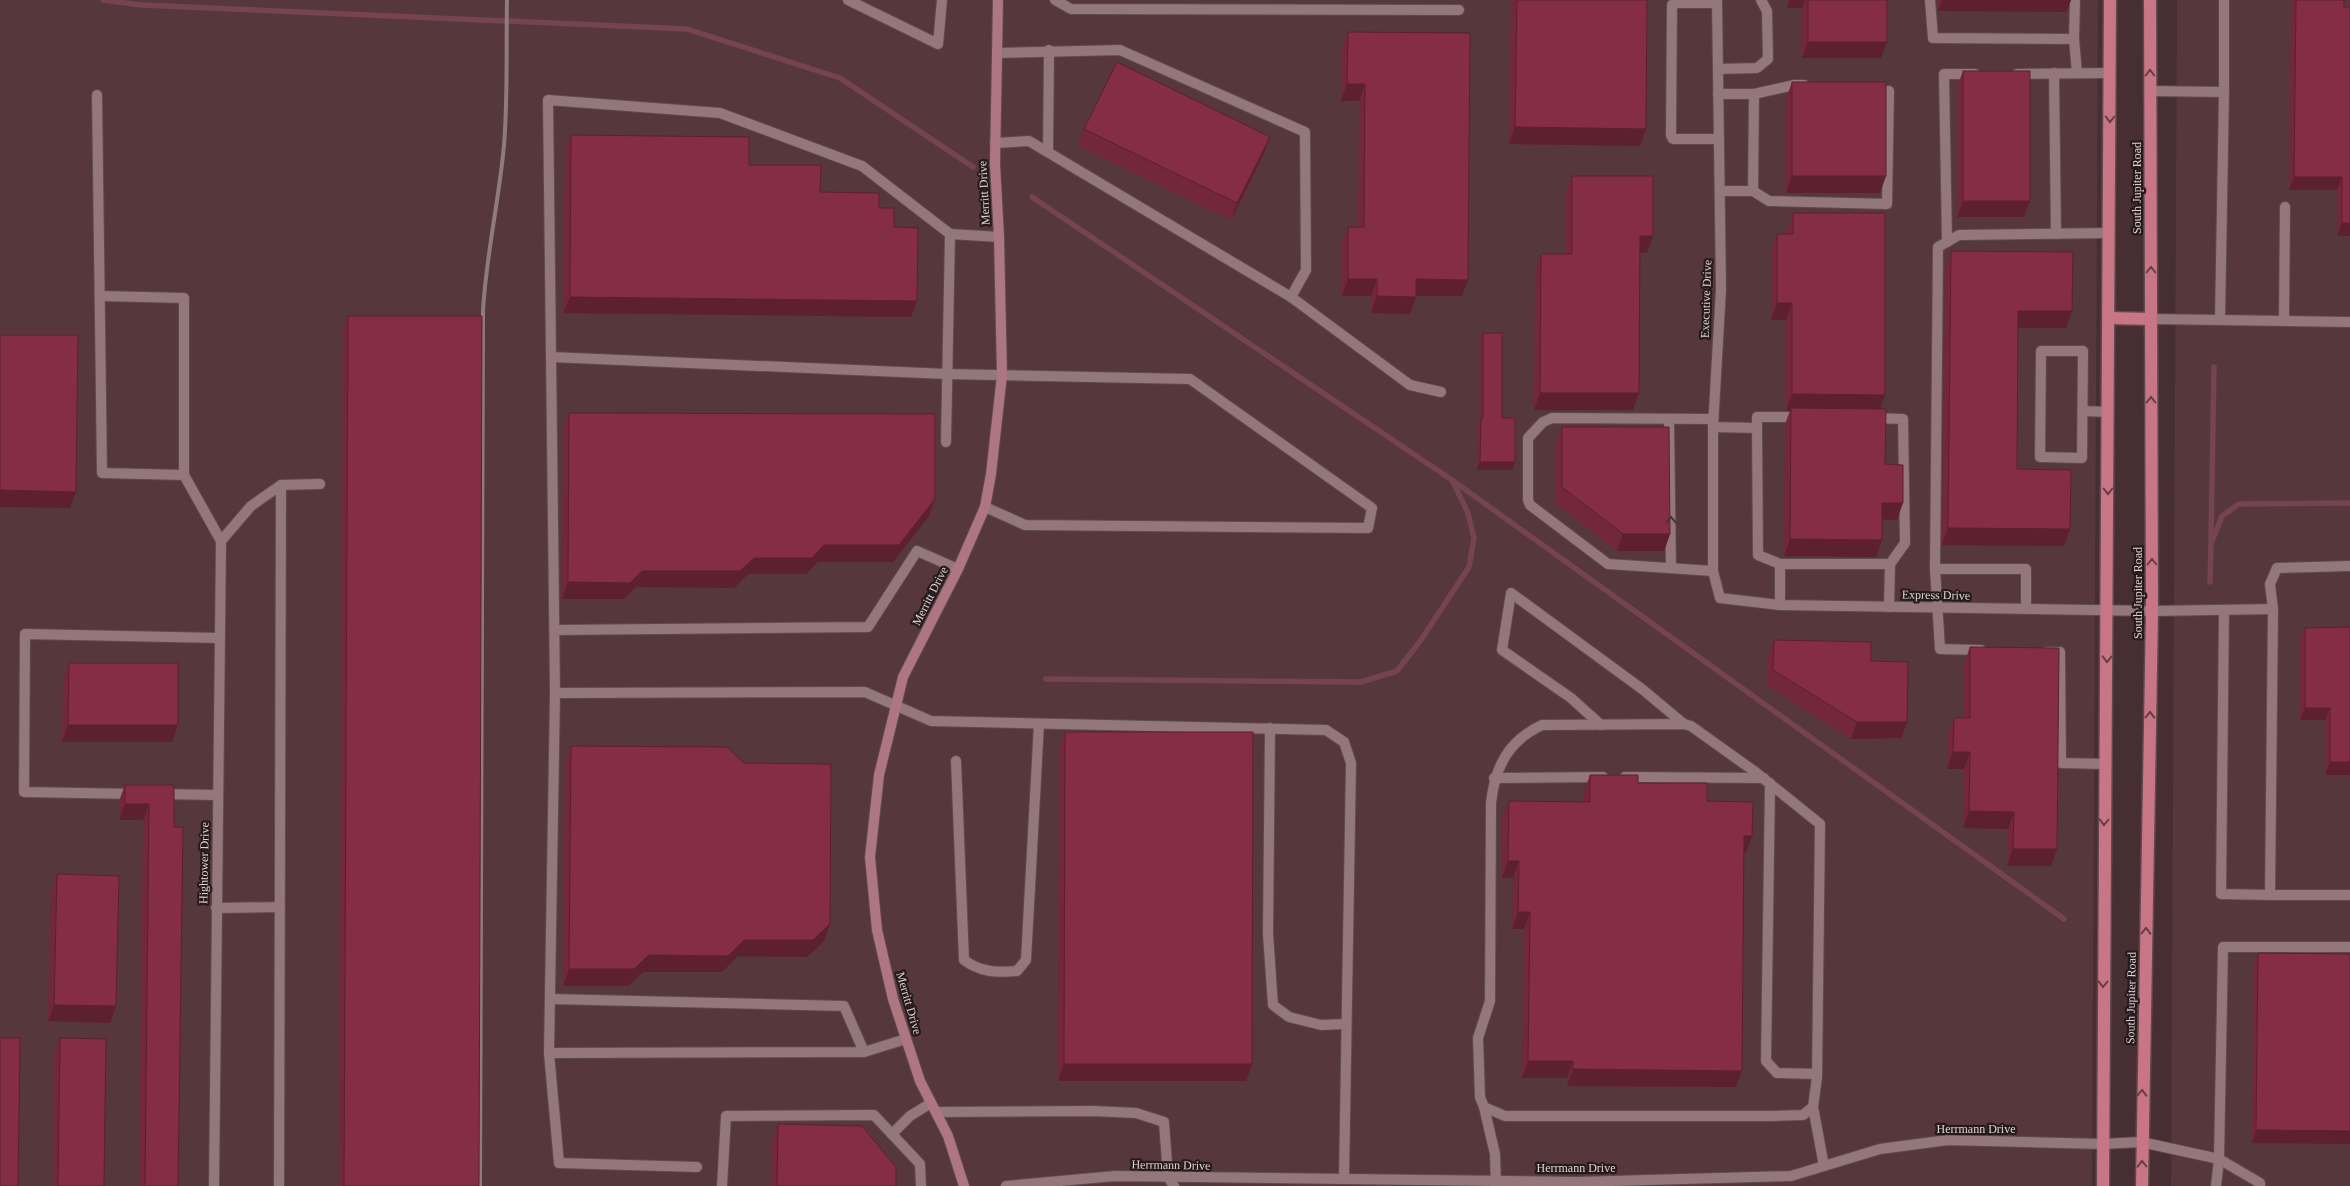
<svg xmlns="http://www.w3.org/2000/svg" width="2350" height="1186" viewBox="0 0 2350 1186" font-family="Georgia,serif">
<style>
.built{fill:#56373c}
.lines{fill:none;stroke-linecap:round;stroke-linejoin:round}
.stream{stroke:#764353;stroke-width:5.5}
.lane-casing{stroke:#5e4a4e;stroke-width:12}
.street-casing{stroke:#5e4a4e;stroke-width:12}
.secondary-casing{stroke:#5e4a4e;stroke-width:12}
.primary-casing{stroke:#5e4a4e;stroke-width:15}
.lane{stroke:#93777b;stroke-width:10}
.street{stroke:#93777b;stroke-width:10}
.secondary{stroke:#ad7680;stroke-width:10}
.primary{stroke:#c87586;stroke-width:12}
.rail{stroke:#8f7b7e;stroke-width:4}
.wall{fill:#72273a}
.shaded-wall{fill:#5c202f}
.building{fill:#842d43;stroke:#5c202f}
.oneway{stroke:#663e46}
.oneway2{stroke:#463638}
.labels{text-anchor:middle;stroke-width:4.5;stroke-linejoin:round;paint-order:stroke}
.street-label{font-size:12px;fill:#e0d0d2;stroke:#251a1c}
</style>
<rect width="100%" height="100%" fill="#462e32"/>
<g class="built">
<polygon points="0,0 2098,0 2092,1186 0,1186"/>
<polygon points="2177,0 2350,0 2350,1186 2171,1186"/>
</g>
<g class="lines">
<g class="stream">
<polyline points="103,0 142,5 687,29 840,78 973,167"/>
<polyline points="1032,197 1452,480 2064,919"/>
<polyline points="2211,540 2214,367"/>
<polyline points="2210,582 2211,544 2222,516 2239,504 2350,503"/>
<polyline points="1046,679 1361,682 1397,671 1421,640 1469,567 1474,538 1468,513 1453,482"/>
</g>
<g class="lane-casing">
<g id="lane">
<polyline points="848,0 938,44 942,0"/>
<polyline points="1055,0 1071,9 1459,10"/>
<polyline points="1930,0 1933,38 2074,39"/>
<polyline points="2075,0 2074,39 2077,73"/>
<polyline points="1717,3 1677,3 1672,5 1671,135 1673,139 1718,139"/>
<polyline points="997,53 1120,50 1305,132 1306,270 1291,297"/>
<polyline points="1718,69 1757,68 1768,59 1767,11 1761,0"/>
<polyline points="2054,73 2056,234"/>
<polyline points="2017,74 2110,73"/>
<polyline points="2150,91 2224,92 2220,320"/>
<polyline points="2224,92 2224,0"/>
<polyline points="1718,94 1754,94 1794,85 1804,85"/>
<polyline points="97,95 102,473 184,475 221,541 251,506 281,485"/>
<polyline points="995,143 1029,141 1291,297 1410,385 1441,392"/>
<polyline points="1048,152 1049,50"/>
<polyline points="1720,191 1753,191 1769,201 1887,204 1889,91 1873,90"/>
<polyline points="1753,191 1754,94"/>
<polyline points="950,234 999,237"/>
<polyline points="1947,242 1944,74 1975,74"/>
<polyline points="100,296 184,298 184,475"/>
<polyline points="2151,319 2350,322"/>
<polyline points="2284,321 2285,207"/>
<polygon points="2041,351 2083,351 2082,458 2040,457"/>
<polyline points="551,357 947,374 1190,379 1372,508 1368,528 1025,525 985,507"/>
<polyline points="2083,411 2108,412"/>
<polyline points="1872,418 1903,419 1905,543 1890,564"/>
<polyline points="1669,419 1671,568"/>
<polyline points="1713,419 1552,418 1543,422 1528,438 1528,500 1530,505 1608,564 1713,571"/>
<polyline points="1713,427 1757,428 1758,555 1780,564 1890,564 1889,607"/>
<polyline points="1757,428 1757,417 1801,417"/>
<polyline points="1780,564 1780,605"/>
<polyline points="2350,566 2277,568 2270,584 2273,609 2270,895 2350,895"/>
<polyline points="1935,569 1940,649 1981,650"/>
<polyline points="2026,609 2026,569 1935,569 1938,247 1959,235 2109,233"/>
<polyline points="2224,610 2221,894 2270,895"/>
<polyline points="2152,611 2273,609"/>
<polyline points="555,630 868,627 917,551 958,569"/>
<polyline points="2046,652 2060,652 2061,763 2105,764"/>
<polyline points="555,693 865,692 931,721 1326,730 1344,742 1351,763 1344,1179"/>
<polyline points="1601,725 1571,698 1502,650 1511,593 1642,689 1684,724"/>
<polyline points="1270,728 1268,934 1273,1005 1289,1017 1321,1025 1346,1024"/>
<path d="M956,761L964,960C980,972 997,973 1017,971L1026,960L1039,724"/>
<polyline points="1625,777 1764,778"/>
<polyline points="1494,778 1603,777"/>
<polyline points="1770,783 1766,1061 1777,1073 1817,1074"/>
<polyline points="136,794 24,792 25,634 219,638"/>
<polyline points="160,794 217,795"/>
<polyline points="216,908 280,907"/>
<polyline points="550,999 844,1006 864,1052"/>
<polyline points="549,1053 864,1052 906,1039"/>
<polyline points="1484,1107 1495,1154 1496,1186"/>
<path d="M1813,1107L1803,1115L1773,1116H1505L1484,1107L1480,1097L1478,1038L1490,1001L1491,803C1495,767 1508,741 1542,725L1684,724L1691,726L1754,771L1820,824L1817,1077L1813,1107L1824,1166"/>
<polyline points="936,1112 1093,1111 1136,1113 1164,1122 1168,1177 1174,1186"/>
<polyline points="892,1134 910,1116 931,1103"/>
<polyline points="2141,1142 2219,1159 2260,1183 2260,1186"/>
<polyline points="697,1167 559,1163 549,1053 555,693 548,100 720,113 862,166 950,234 946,442"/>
<polyline points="279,1186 281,485 320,484"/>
<polyline points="722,1186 726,1116 874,1115 920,1164 921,1186"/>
<polyline points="2216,1186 2219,1159 2223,947 2350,947"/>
</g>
</g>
<g class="street-casing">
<g id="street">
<polyline points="1717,0 1721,289 1713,427 1713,571 1720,598 1780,605 2152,611"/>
<polyline points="214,1186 221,541"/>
<polyline points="1006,1186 1115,1176 1577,1182 1791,1176 1880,1149 1948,1140 2103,1144 2141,1142"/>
</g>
</g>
<g class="secondary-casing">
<polyline id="secondary" points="964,1186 948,1136 920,1081 893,999 877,930 870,857 879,775 903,677 958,569 985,507 991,474 1002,375 999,237 995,164 998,0"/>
</g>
<g class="primary-casing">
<g id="primary">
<polyline points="2109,318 2151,319"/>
<polyline points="2103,1186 2110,0"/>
<polyline points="2142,1186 2152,611 2150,0"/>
</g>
</g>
<use href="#lane" class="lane"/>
<use href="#street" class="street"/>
<use href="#secondary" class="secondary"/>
<use href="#primary" class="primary"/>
<path class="rail" d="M480,1186L483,311C486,255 499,201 504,145C508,97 506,48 507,0"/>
</g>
<g class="wall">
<polygon points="1512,0 1647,0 1640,146 1509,144 1511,3"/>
<polygon points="1787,0 1887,0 1881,58 1802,58 1802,8 1787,8"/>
<polygon points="1938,0 2071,0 2066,12 1938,11"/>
<polygon points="2291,0 2344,0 2350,236 2337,236 2337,190 2289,190"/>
<polygon points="1348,32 1462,296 1416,296 1410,314 1371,313 1371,296 1342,296 1342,243 1348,227 1358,227 1359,101 1341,101 1342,48"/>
<polygon points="1963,71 2024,217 1957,217 1957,87"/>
<polygon points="1792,82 1880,193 1786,193 1786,99"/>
<polygon points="1084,129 1270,137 1264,153 1231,220 1078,146"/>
<polygon points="571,135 749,165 820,192 879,208 894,227 917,301 911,317 563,313 565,151"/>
<polygon points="1572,176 1647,253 1640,253 1639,393 1633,410 1534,410 1535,271 1541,254 1566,254 1566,192"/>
<polygon points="1793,213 1880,409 1885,464 1897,520 1882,519 1882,540 1876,557 1784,556 1785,424 1790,411 1786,411 1786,320 1771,320 1771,251 1777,234 1787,234 1787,230"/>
<polygon points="1951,251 2066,328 2018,328 2017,469 2064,546 1942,545 1945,267"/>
<polygon points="348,316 479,1186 339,1186 343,329"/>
<polygon points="1483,333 1502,418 1512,470 1477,470 1477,427 1480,420 1480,341"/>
<polygon points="569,413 935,499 929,516 893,562 818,562 806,574 748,574 734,588 636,587 624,599 562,599 563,430"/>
<polygon points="1562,427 1670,534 1664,551 1617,551 1556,504 1556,444"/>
<polygon points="2305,628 2350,775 2325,775 2325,720 2300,720 2300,641"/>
<polygon points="1774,640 1871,661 1907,722 1901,738 1851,739 1767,686 1768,657"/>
<polygon points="1970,647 2051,866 2007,866 2008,829 1963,828 1964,769 1947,769 1948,734 1954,718 1964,718 1964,664"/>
<polygon points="69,663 178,725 172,742 62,742 63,680"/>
<polygon points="1065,732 1252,1064 1246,1081 1058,1081 1059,748"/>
<polygon points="571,746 830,924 824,941 807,957 738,956 722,972 643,972 628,986 563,986 565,762"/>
<polygon points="1590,775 1638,783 1707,801 1752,836 1746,853 1744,853 1736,1087 1567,1086 1567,1078 1522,1078 1524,929 1512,929 1513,878 1502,878 1502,818 1509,801 1584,802 1584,791"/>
<polygon points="125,785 174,827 178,1186 139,1186 143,820 119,820 119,801"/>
<polygon points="57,874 116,1006 110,1023 48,1021 51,891"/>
<polygon points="2258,953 2350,954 2252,1143 2254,965"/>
<polygon points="60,1038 104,1186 53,1186 54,1055"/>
<polygon points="778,1124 896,1186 771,1186 772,1141"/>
</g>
<g class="shaded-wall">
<polygon points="1790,0 1805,0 1802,8 1787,8"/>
<polygon points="1942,0 2071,0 2066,12 1938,11"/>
<polygon points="1808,42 1887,42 1881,58 1802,58"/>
<polygon points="1347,84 1365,84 1359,101 1341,101"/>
<polygon points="1515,127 1646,129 1640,146 1509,144"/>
<polygon points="1270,137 1264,153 1231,220 1237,203"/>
<polygon points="1792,176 1886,176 1880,193 1786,193"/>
<polygon points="2294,177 2342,177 2337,190 2289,190"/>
<polygon points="1963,201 2030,201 2024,217 1957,217"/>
<polygon points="2342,223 2350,223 2350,236 2337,236"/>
<polygon points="1640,236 1653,236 1647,253 1634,253"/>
<polygon points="1348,279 1377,279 1371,296 1342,296"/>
<polygon points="1416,279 1468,280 1462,296 1410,296"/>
<polygon points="1377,296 1416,297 1410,314 1371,313"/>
<polygon points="570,297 917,301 911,317 563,313"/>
<polygon points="1777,303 1792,303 1786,320 1771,320"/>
<polygon points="2018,311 2072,311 2066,328 2012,328"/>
<polygon points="1540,393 1639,393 1633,410 1534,410"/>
<polygon points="1792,394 1885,395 1879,412 1791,408 1790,411 1786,411"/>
<polygon points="1480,462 1515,462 1512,470 1477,470"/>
<polygon points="0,490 76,492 70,508 0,507"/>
<polygon points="935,499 929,516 893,562 818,562 806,574 748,574 734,588 636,587 624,599 562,599 568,582 642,571 754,558 824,545"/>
<polygon points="1882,503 1903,503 1897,520 1876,519"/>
<polygon points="1948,528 2070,529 2064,546 1942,545"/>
<polygon points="1623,534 1670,534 1664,551 1617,551"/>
<polygon points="1790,539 1882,540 1876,557 1784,556"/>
<polygon points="2305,708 2330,708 2325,720 2300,720"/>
<polygon points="1857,722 1907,722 1901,738 1851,739"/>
<polygon points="68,725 178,725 172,742 62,742"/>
<polygon points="1953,752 1970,752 1964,769 1947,769"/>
<polygon points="2330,762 2350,762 2350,775 2325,775"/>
<polygon points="125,804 149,804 143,820 119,820"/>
<polygon points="1969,811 2014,812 2008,829 1963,828"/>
<polygon points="1744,836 1752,836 1746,853 1738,853"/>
<polygon points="2013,849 2057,849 2051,866 2007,866"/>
<polygon points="1508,861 1519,861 1513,878 1502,878"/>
<polygon points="1518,912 1530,912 1524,929 1512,929"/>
<polygon points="830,924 824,941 807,957 738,956 722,972 643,972 628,986 563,986 569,969 744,940"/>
<polygon points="54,1005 116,1006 110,1023 48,1021"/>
<polygon points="1528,1061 1573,1061 1567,1078 1522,1078"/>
<polygon points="1064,1064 1252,1064 1246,1081 1058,1081"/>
<polygon points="1573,1069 1742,1071 1736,1087 1567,1086"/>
<polygon points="2256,1130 2350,1131 2350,1144 2252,1143"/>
</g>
<g class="building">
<polygon points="1517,0 1647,0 1646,129 1515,127"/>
<rect x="1808" y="0" width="79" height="42"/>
<polygon points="2296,0 2344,0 2344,7 2350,7 2350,223 2342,223 2342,177 2294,177"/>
<polygon points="1348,32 1470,33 1468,280 1416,279 1416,297 1377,296 1377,279 1348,279 1348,227 1364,227 1365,84 1347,84"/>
<polygon points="1117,62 1270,137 1237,203 1084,129"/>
<rect x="1963" y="71" width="67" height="130"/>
<rect x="1792" y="82" width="94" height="94"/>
<polygon points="571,135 749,137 749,165 821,165 820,192 879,193 879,208 894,208 894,227 918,228 917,301 570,297"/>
<polygon points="1572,176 1653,176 1653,236 1640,236 1639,393 1540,393 1541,254 1572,254"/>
<polygon points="1793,213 1885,213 1885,395 1792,394 1792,303 1777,303 1777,234 1793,234"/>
<polygon points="1951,251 2073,252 2072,311 2018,311 2017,469 2071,470 2070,529 1948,528"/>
<polygon points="348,316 482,316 479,1186 344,1186"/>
<polygon points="1483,333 1502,333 1502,418 1515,418 1515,462 1480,462 1481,418 1483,418"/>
<polygon points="0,335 78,335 76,492 0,490"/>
<polygon points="1791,408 1886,409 1885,464 1903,465 1903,503 1882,503 1882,540 1790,539"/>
<polygon points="569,413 935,414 935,499 899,545 824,545 812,558 754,558 740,571 642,571 630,583 568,582"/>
<polygon points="1562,427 1669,427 1670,534 1623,534 1562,487"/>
<polygon points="2350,627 2350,762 2330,762 2330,708 2305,708 2305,628"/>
<polygon points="1774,640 1871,642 1871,661 1908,662 1907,722 1857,722 1773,670"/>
<polygon points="1970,647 2059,648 2057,849 2013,849 2014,812 1969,811 1970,752 1953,752 1954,718 1970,718"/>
<polygon points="69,663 178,663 178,725 68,725"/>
<polygon points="1065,732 1253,732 1252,1064 1064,1064"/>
<polygon points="571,746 727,747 744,763 831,764 830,924 813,940 744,940 728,956 649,955 634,969 569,969"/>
<polygon points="1590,775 1638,775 1638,783 1707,783 1707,801 1753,802 1752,836 1744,836 1742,1071 1573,1069 1573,1061 1528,1061 1530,912 1518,912 1519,861 1508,861 1509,801 1590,802"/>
<polygon points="125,785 174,785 174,827 183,827 178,1186 145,1186 149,804 125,804"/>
<polygon points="57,874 119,876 116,1006 54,1005"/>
<polygon points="2258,953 2350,954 2350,1131 2256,1130"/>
<polygon points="0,1038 20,1038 18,1186 0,1186"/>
<polygon points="60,1038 106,1039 104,1186 58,1186"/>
<polygon points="778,1124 862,1126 896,1167 896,1186 777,1186"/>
</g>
<defs><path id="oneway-chevron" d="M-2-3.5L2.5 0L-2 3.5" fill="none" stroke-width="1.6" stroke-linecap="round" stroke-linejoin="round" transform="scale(1.25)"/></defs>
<g class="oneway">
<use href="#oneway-chevron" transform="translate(2150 73) rotate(-90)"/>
<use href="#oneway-chevron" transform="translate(2110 119) rotate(90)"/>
<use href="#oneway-chevron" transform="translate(2151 270) rotate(-90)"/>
<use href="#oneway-chevron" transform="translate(2151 400) rotate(-90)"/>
<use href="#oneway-chevron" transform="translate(2108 491) rotate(90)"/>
<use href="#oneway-chevron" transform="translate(2152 562) rotate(-90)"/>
<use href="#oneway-chevron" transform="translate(2107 659) rotate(91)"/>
<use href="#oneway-chevron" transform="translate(2150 715) rotate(-89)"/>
<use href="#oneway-chevron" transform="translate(2104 822) rotate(91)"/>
<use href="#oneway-chevron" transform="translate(2146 931) rotate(-89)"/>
<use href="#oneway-chevron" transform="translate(2103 984) rotate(91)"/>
<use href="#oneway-chevron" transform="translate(2142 1093) rotate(-89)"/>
<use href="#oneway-chevron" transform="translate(2142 1164) rotate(-91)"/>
</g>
<use class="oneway2" href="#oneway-chevron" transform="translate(1671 520) rotate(-91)"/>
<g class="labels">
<g class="street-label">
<text transform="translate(2137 188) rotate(-90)" y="4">South Jupiter Road</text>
<text transform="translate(984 193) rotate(-93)" y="4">Merritt Drive</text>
<text transform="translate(1706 299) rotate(-88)" y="4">Executive Drive</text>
<text transform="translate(2138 593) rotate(-90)" y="4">South Jupiter Road</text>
<text transform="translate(1936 595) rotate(1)" y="4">Express Drive</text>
<text transform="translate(930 596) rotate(-63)" y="4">Merritt Drive</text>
<text transform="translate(204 863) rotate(-89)" y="4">Hightower Drive</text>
<text transform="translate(2131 998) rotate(-89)" y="4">South Jupiter Road</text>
<text transform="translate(909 1003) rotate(74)" y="4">Merritt Drive</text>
<text x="1976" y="1133">Herrmann Drive</text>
<text transform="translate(1171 1165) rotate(1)" y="4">Herrmann Drive</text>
<text x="1576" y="1172">Herrmann Drive</text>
</g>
</g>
</svg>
